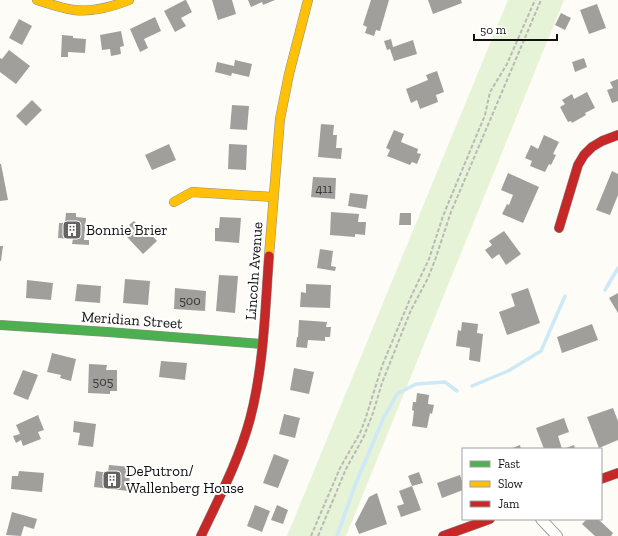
<svg xmlns="http://www.w3.org/2000/svg" width="618" height="536" viewBox="0 0 618 536" font-family="'Zilla Slab',serif">
<style>
.grass{fill:#e7f3d7}
.lines{fill:none;stroke-linecap:round;stroke-linejoin:round}
.stream{stroke:#cde8f7;stroke-width:3.5}
.building{fill:#a19f9c}
.street-casing{stroke:#979795;stroke-width:12}
.fast-casing{stroke:#8e8d8b;stroke-width:10}
.slow-casing{stroke:#8e8d8b;stroke-width:10}
.jam-casing{stroke:#8e8d8b;stroke-width:10}
.path{stroke:#b9b9b8;stroke-width:2;stroke-dasharray:4 2;stroke-linecap:butt}
.street{stroke:#fffffe;stroke-width:10}
.fast{stroke:#4caf50;stroke-width:9}
.slow{stroke:#ffc107;stroke-width:9}
.jam{stroke:#c62828;stroke-width:9}
.labels{text-anchor:middle;stroke-width:4;stroke-linejoin:round;paint-order:stroke}
.number-label{font-size:13px;fill:#353434}
.poi-label{font-size:15px;fill:#111;stroke:#fff;text-anchor:start}
.street-label{font-size:15px;fill:#111;stroke:#fff}
</style>
<rect width="100%" height="100%" fill="#fdfcf7"/>
<polygon class="grass" points="508,0 564,0 346,536 287,536"/>
<g class="lines">
<g class="stream">
<polyline points="605,290 618,268"/>
<polyline points="472,386 508,371 541,351 565,296"/>
<polyline points="337,536 354,488 383,419 397,394 416,384 445,382 457,391"/>
</g>
</g>
<g class="building">
<polygon points="185,0 186,0 192,12 181,18 186,26 175,32 164,11"/>
<polygon points="212,0 232,0 236,14 218,20"/>
<polygon points="248,0 275,0 263,5 262,2 251,7"/>
<polygon points="371,0 389,0 380,31 376,30 374,36 365,33 367,27 363,25"/>
<polygon points="428,0 461,0 462,3 433,14"/>
<polygon points="597,4 606,28 589,34 580,10"/>
<polygon points="561,13 571,18 565,30 555,25"/>
<polygon points="155,17 161,31 144,39 148,48 140,52 130,29"/>
<polygon points="19,19 32,26 22,45 9,38"/>
<polygon points="121,31 124,46 120,47 121,54 111,56 110,49 102,50 100,35"/>
<polygon points="62,35 73,36 73,38 86,39 85,53 68,52 68,57 61,57"/>
<polygon points="391,39 393,47 413,40 417,54 394,61 390,49 387,50 384,41"/>
<polygon points="9,50 30,66 16,84 0,72 0,58 2,59"/>
<polygon points="584,58 587,67 575,72 572,62"/>
<polygon points="235,60 252,64 249,77 232,73 231,76 215,72 217,62 234,66"/>
<polygon points="437,71 444,92 436,95 438,102 420,109 417,100 411,103 406,89 428,80 426,75"/>
<polygon points="618,79 618,101 612,103 607,90 613,88 610,82"/>
<polygon points="587,92 595,108 585,113 586,115 572,123 571,121 568,122 560,107 565,104 562,100 572,94 574,99"/>
<polygon points="32,100 42,110 26,126 16,116"/>
<polygon points="232,105 249,106 247,130 230,129"/>
<polygon points="321,124 334,125 333,135 337,135 336,148 342,148 341,159 318,157"/>
<polygon points="394,130 404,134 401,142 418,149 417,153 421,154 417,164 412,162 410,165 387,156 390,150 386,148"/>
<polygon points="544,135 559,142 553,154 556,155 551,165 549,164 545,172 530,166 532,161 525,158 531,145 538,149"/>
<polygon points="169,144 176,160 152,170 145,155"/>
<polygon points="229,144 247,145 246,170 228,169"/>
<polygon points="0,164 1,164 8,200 0,201"/>
<polygon points="612,171 618,174 618,195 610,215 596,210"/>
<polygon points="508,173 539,187 523,223 502,214 507,204 509,205 513,195 501,190"/>
<polygon points="313,177 336,178 335,199 311,197"/>
<polygon points="350,193 368,195 366,209 348,206"/>
<polygon points="331,212 359,214 358,222 366,222 365,235 355,234 355,237 330,235"/>
<polygon points="66,213 76,213 76,217 86,218 84,240 89,240 89,245 72,244 73,239 58,238 59,223 65,223"/>
<polygon points="400,213 411,213 411,225 399,225"/>
<polygon points="220,217 241,218 239,243 215,241 215,228 219,228"/>
<polygon points="134,221 138,225 141,223 157,241 143,254 127,237 135,231 129,225"/>
<polygon points="504,231 521,254 506,265 499,254 492,259 485,250 492,245 489,241"/>
<polygon points="0,246 3,246 1,261 0,261"/>
<polygon points="320,249 333,251 331,266 336,267 335,271 317,268"/>
<polygon points="219,275 238,276 235,313 216,311"/>
<polygon points="125,279 150,281 148,305 123,303"/>
<polygon points="27,280 53,283 51,300 26,298"/>
<polygon points="77,284 101,286 100,303 75,301"/>
<polygon points="306,284 331,285 330,308 300,307 301,292 306,293"/>
<polygon points="175,288 206,291 205,311 174,309"/>
<polygon points="528,288 540,323 507,335 499,312 515,306 511,294"/>
<polygon points="618,293 618,313 609,298"/>
<polygon points="299,320 327,322 326,327 331,327 330,337 325,337 325,341 308,340 307,348 296,347 297,337 298,337"/>
<polygon points="462,322 478,324 477,333 483,334 480,362 469,360 470,348 456,346 458,330 461,331"/>
<polygon points="592,324 598,340 562,353 557,337"/>
<polygon points="52,353 76,359 71,381 60,378 61,375 47,372"/>
<polygon points="161,361 187,363 185,380 159,377"/>
<polygon points="89,364 107,365 106,370 117,370 117,391 110,391 110,394 88,393"/>
<polygon points="294,368 314,372 309,394 290,390"/>
<polygon points="23,370 38,375 28,400 13,394"/>
<polygon points="417,393 429,395 428,404 434,405 432,414 430,413 427,428 412,426 414,411 412,410 413,402 416,402"/>
<polygon points="613,408 618,421 618,440 599,448 587,417"/>
<polygon points="284,414 300,418 295,438 279,434"/>
<polygon points="38,415 44,430 38,432 41,439 23,446 21,440 16,443 13,436 20,434 16,425"/>
<polygon points="564,418 569,432 558,436 562,449 544,449 536,428"/>
<polygon points="74,421 96,424 93,447 78,445 80,433 73,432"/>
<polygon points="520,445 521,449 510,449"/>
<polygon points="574,445 575,449 566,449 566,448"/>
<polygon points="274,454 289,460 278,488 263,483"/>
<polygon points="109,465 131,467 128,491 94,487 96,471 108,473"/>
<polygon points="19,471 44,473 42,492 11,489 12,476 18,476"/>
<polygon points="419,472 423,483 412,486 408,476"/>
<polygon points="460,475 463,484 463,490 442,498 437,483"/>
<polygon points="412,486 421,510 401,517 397,506 404,504 399,491"/>
<polygon points="377,493 387,524 359,534 355,524 369,497"/>
<polygon points="255,505 270,511 262,532 247,526"/>
<polygon points="277,505 288,510 283,524 271,520"/>
<polygon points="12,512 37,519 34,529 24,526 21,536 6,535"/>
<polygon points="587,519 598,519 613,533 611,536 595,536 582,524"/>
</g>
<g class="lines">
<g class="street-casing">
<polyline id="street" points="541,519 557,536"/>
</g>
<g class="fast-casing">
<polyline id="fast" points="0,325 108,332 262,344"/>
</g>
<g class="slow-casing">
<g id="slow">
<path d="M37,0C49,4 61,8 74,10C92,12 112,7 129,0"/>
<polyline points="174,202 192,192 273,197"/>
<polyline points="269,256 280,119 289,74 308,0"/>
</g>
</g>
<g class="jam-casing">
<g id="jam">
<polyline points="559,228 578,165 584,155 592,147 602,141 618,135"/>
<polyline points="601,479 618,473"/>
<path d="M201,536C219,498 239,460 250,419C264,366 265,310 269,256"/>
<polyline points="443,536 490,519"/>
</g>
</g>
<g class="path">
<polyline points="311,536 340,468 360,433 365,420 382,366 410,299 429,259 443,216 485,115 490,92 507,64 535,0"/>
<polyline points="318,536 346,469 364,436 373,413 382,383 411,310 428,278 435,260 451,212 541,0"/>
</g>
<use href="#street" class="street"/>
<use href="#fast" class="fast"/>
<use href="#slow" class="slow"/>
<use href="#jam" class="jam"/>
</g>
<defs>
<g id="building-square" transform="scale(1)"><rect x="-9" y="-9" width="18" height="18" rx="4" fill="#646362" stroke="#fff"/><path d="M-4-6H4V6H1V3H-1V6H-4ZM-2.5-4.3h1.7v1.8h-1.7ZM.8-4.3h1.7v1.8H.8ZM-2.5-1h1.7V.8h-1.7ZM.8-1h1.7V.8H.8Z" fill="#fff"/></g>
</defs>
<g fill-rule="evenodd">
<use href="#building-square" x="72" y="230"/>
<use href="#building-square" x="112" y="480"/>
</g>
<g class="labels">
<g class="number-label">
<text x="324" y="193">411</text>
<text x="190" y="305">500</text>
<text x="103" y="386">505</text>
</g>
<g class="poi-label">
<text x="86" y="235">Bonnie Brier</text>
<text x="126" y="476">DePutron/<tspan x="126" dy="17">Wallenberg House</tspan></text>
</g>
<g class="street-label">
<text transform="translate(254 271) rotate(-86)" y="5">Lincoln Avenue</text>
<text transform="translate(132 320) rotate(4)" y="5">Meridian Street</text>
</g>
</g>
<rect x="462" y="448" width="140" height="72" fill="#ffffff" stroke="#a0a0a0"/>
<rect x="470" y="461" width="20" height="6" fill="#4caf50" stroke="#a0a0a0"/>
<text x="498" y="468" font-size="12" fill="#111111">Fast</text>
<rect x="470" y="481" width="20" height="6" fill="#ffc107" stroke="#a0a0a0"/>
<text x="498" y="488" font-size="12" fill="#111111">Slow</text>
<rect x="470" y="501" width="20" height="6" fill="#c62828" stroke="#a0a0a0"/>
<text x="498" y="508" font-size="12" fill="#111111">Jam</text>
<path d="M474 34v6h83v-6" fill="none" stroke="#111111" stroke-width="2"/>
<text x="480" y="34" font-size="12" fill="#111111" stroke="#ffffff" stroke-width="3" paint-order="stroke">50 m</text>
</svg>
